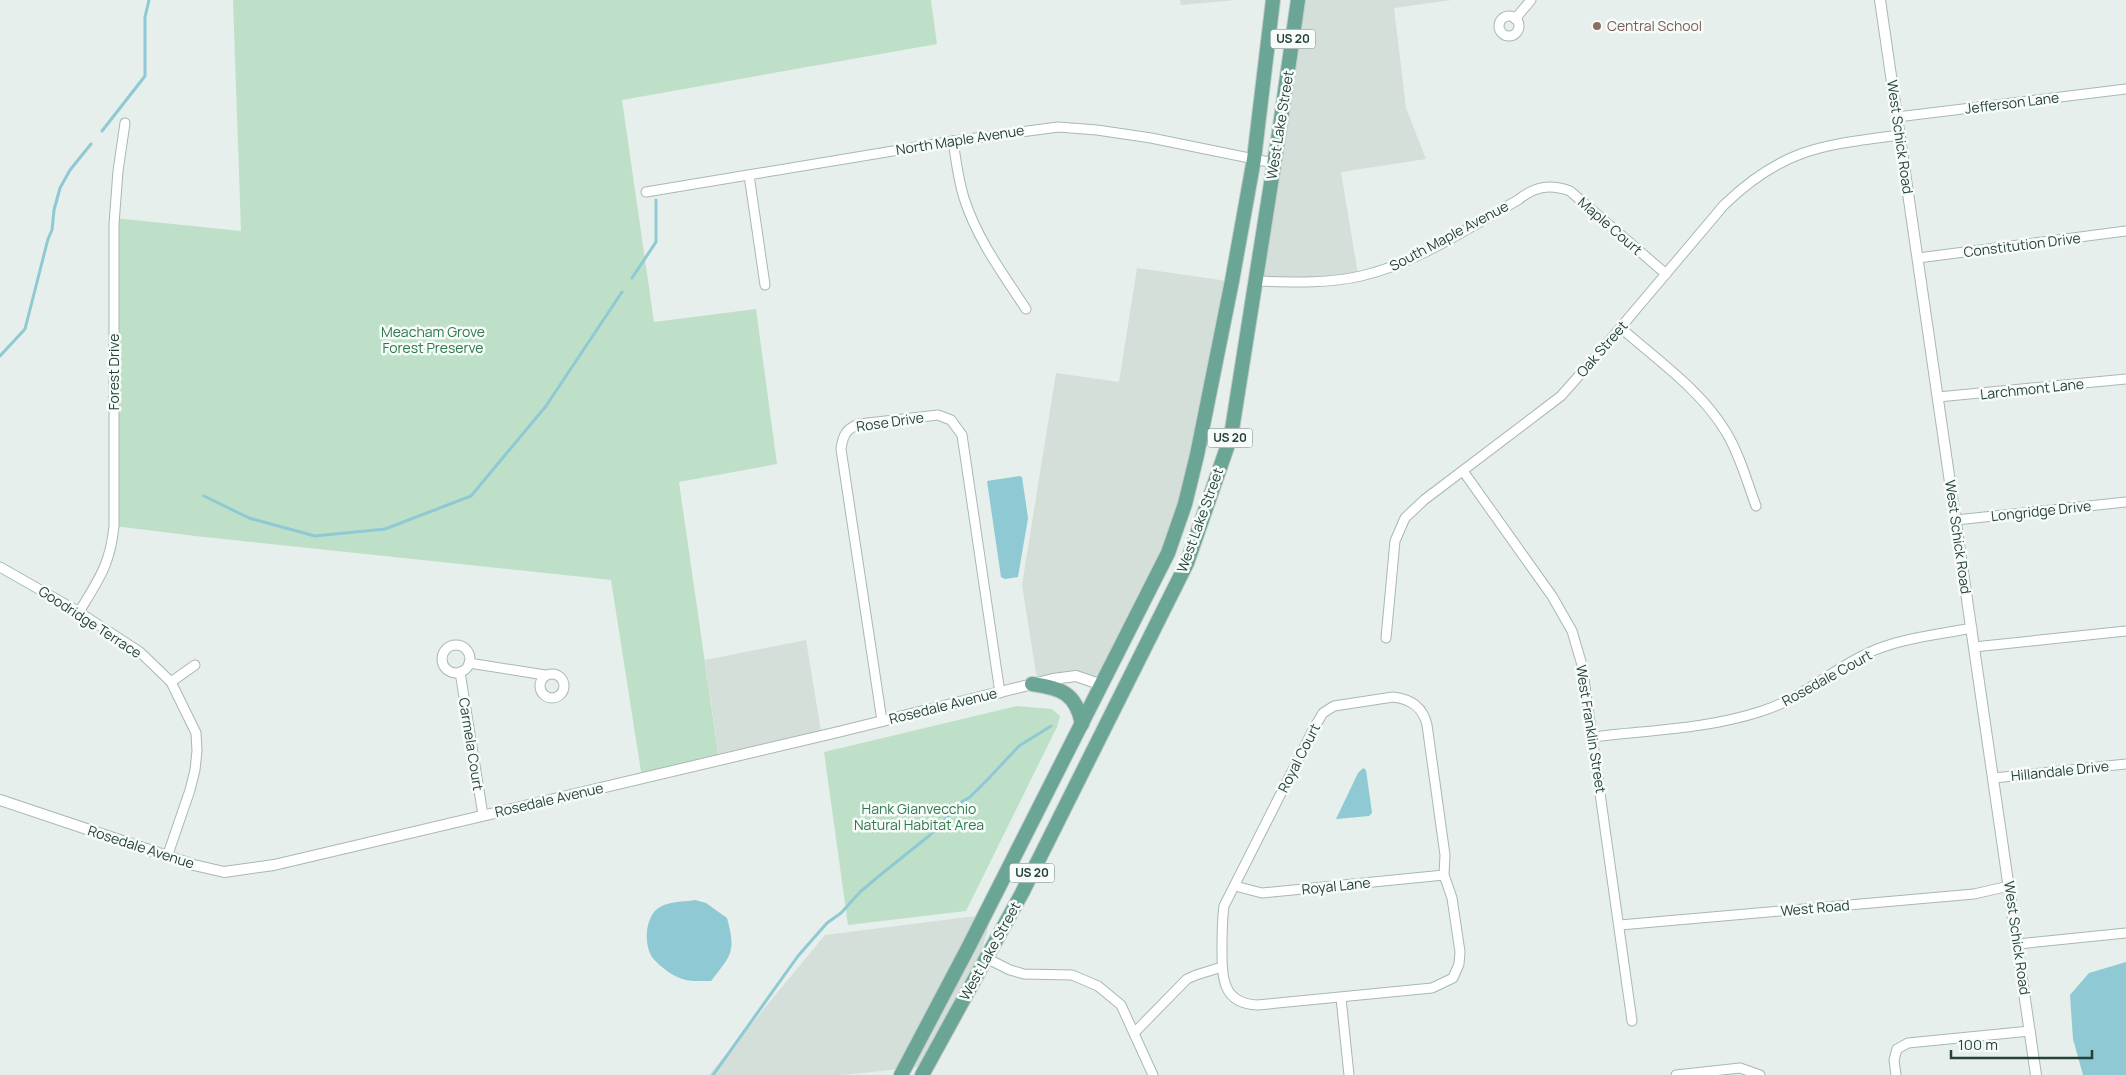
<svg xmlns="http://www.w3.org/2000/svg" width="2126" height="1075" viewBox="0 0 2126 1075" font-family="Manrope,sans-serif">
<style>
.built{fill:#d4dfda}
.green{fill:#bfe0c8}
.water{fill:#8ec9d4}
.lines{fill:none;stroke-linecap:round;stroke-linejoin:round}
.stream{stroke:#8ec9d4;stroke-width:3}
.minor-casing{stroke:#a8b8b2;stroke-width:11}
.tertiary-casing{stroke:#a8b8b2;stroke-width:12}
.primary-casing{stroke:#c2cac8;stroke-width:16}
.minor{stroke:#fff;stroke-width:9}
.tertiary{stroke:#fff;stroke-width:10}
.primary{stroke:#6aa596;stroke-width:14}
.education-dot{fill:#8d6e63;stroke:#f7fbf9;stroke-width:2}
.labels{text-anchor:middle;stroke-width:5;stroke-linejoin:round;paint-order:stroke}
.shield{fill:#f7fbf9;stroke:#637a73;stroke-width:1}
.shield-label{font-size:12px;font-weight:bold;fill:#24423a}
.education-label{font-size:14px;fill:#785e54;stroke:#f7fbf9;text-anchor:start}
.street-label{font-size:14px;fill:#24423a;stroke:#f7fbf9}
.park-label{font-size:14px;fill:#2d7a4b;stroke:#f7fbf9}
</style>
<rect width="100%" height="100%" fill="#e6efeb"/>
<g class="built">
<polygon points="1180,0 1236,0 1181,5"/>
<polygon points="1299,0 1452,0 1394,8 1406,108 1426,159 1341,172 1358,274 1332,279 1258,278"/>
<polygon points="1137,268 1227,281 1199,432 1172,531 1101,681 1037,679 1022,585 1056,373 1119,382"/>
<polygon points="806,640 821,731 719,757 705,660"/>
<polygon points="992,914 981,953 918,1067 844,1075 709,1075 825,935"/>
</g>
<g class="green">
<polygon points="233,0 931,0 937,44 622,100 654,322 756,309 777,464 679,482 719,760 642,778 611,580 195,536 114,526 114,218 241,231"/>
<polygon points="1017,706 1052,709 1060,716 1057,727 966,911 848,925 824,752"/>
</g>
<g class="water">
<polygon points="1019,476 1022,477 1028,518 1018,577 1005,579 1001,577 987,481"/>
<polygon points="1363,768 1366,770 1372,813 1369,816 1336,819 1358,773"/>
<path d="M695,900L706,903L727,918C736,952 732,954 711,981C701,981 688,982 680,978C671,975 657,964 652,957C644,944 645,919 657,909C667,901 683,902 695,900Z"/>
<polygon points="2126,962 2126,1075 2083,1075 2073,1039 2070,995 2089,973"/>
</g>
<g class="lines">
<g class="stream">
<polyline points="102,131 145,76 145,17 149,0"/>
<polyline points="632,278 656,242 656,200"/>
<polyline points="0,356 25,329 48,239 52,230 54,210 60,188 70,170 91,144"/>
<polyline points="204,496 249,518 315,536 385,529 471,496 546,406 622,292"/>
<polyline points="713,1075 798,956 827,923 841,913 860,892 879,876 930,835 963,801 970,797 989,778 1019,746 1051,726"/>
</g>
<g class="minor-casing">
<g id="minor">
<circle cx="1509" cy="26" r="10"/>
<polyline points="1515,19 1531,0"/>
<polyline points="1897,117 2126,89"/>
<path d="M953,141C956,160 958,179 964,198C977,239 1003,274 1026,309"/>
<polyline points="749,175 765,285"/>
<polyline points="646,192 953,141 1058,127 1097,130 1151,138 1274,163"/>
<polyline points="1918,258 2126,231"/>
<path d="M1255,281C1290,282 1326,284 1361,276C1417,263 1468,228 1518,200C1535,186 1550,184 1570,191L1666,274"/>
<path d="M1621,328C1657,360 1701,390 1726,432C1740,455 1747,482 1756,506"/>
<polyline points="1938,397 2126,379"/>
<polyline points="1463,471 1552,596 1572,631 1582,665 1632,1021"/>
<polyline points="1956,520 2126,502"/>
<polyline points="0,567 79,612 140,652 171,682 196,733 197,751 195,770 190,790 167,857"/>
<path d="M79,612C99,579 110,565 114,526V224L118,171L125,123"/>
<path d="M1386,638L1395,541L1405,518L1424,500L1561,396L1599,353L1724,205C1783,148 1823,145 1900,135"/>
<circle cx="456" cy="659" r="14"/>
<polyline points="1974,647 2126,631"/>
<polyline points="469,663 545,675"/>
<polyline points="460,672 483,815"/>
<circle cx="552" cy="686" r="12"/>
<polyline points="171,682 195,665"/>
<path d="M1393,697C1411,699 1423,707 1427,725L1445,855L1444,875L1452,898L1460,952L1459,964L1453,978L1432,988L1258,1005C1222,1004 1222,977 1222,949C1222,934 1222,920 1224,906L1314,728L1323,713L1334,706Z"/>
<path d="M882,721L841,449C843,435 846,429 859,424L938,415L951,420L962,435L1000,693"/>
<path d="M1593,737C1649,730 1708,729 1762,711C1801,699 1831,670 1868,653C1900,638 1937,635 1972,628"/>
<polyline points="1994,778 2126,764"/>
<polyline points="1235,886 1262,893 1444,875"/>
<polyline points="1620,925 1974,894 2009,886"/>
<polyline points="2018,944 2126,933"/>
<polyline points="986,958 1010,970 1024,974 1072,975 1098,986 1121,1005 1153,1075"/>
<polyline points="1341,998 1349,1075"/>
<polyline points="1134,1033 1187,979 1196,975 1222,967"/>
<polyline points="1676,1075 1740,1068 1760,1075"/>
<polyline points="1896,1075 1894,1060 1897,1049 1908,1043 2030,1031"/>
</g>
</g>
<g class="tertiary-casing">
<g id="tertiary">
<polyline points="1880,0 2036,1075"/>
<polyline points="0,800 194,865 224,872 274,865 838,732 1053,679 1076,676 1102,685"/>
</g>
</g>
<g class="primary-casing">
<g id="primary">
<path d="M1032,684C1061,688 1076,693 1082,724"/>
<polyline points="901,1075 968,948 1168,553 1185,504 1197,455 1232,281 1254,159 1273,0"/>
<polyline points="922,1075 1022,893 1187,563 1231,436 1279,133 1298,0"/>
</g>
</g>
<use href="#minor" class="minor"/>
<use href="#tertiary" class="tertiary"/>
<use href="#primary" class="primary"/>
</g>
<circle class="education-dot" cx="1597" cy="26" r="5"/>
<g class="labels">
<g class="shield">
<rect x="1270.5" y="29.5" width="45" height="19" rx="4"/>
<rect x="1207.5" y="428.5" width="45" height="19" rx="4"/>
<rect x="1009.5" y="863.5" width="45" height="19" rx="4"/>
</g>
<g class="shield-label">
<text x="1293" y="43">US 20</text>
<text x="1230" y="442">US 20</text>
<text x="1032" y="877">US 20</text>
</g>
<g class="education-label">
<text x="1607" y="31">Central School</text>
</g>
<g class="street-label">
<text transform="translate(2012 103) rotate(-7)" y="5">Jefferson Lane</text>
<text transform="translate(1280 125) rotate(-81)" y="5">West Lake Street</text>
<text transform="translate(1900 137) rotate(82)" y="5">West Schick Road</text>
<text transform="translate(960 140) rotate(-9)" y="5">North Maple Avenue</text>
<text transform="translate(1610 226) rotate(41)" y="5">Maple Court</text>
<text transform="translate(1449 236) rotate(-28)" y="5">South Maple Avenue</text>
<text transform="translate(2022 245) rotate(-7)" y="5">Constitution Drive</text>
<text transform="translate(1602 349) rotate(-49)" y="5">Oak Street</text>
<text transform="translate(114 372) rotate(-90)" y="5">Forest Drive</text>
<text transform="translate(2032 389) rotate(-6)" y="5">Larchmont Lane</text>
<text transform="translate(890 422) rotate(-8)" y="5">Rose Drive</text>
<text transform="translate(2041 511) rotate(-6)" y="5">Longridge Drive</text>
<text transform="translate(1200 520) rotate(-70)" y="5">West Lake Street</text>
<text transform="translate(1958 537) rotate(82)" y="5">West Schick Road</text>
<text transform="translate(90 622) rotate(33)" y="5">Goodridge Terrace</text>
<text transform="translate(1827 678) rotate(-29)" y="5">Rosedale Court</text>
<text transform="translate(943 706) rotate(-14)" y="5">Rosedale Avenue</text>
<text transform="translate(1591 729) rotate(81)" y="5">West Franklin Street</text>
<text transform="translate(471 744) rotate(81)" y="5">Carmela Court</text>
<text transform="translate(1299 758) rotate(-63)" y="5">Royal Court</text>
<text transform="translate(2060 771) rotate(-6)" y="5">Hillandale Drive</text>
<text transform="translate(549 800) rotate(-13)" y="5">Rosedale Avenue</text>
<text transform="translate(141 847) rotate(18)" y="5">Rosedale Avenue</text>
<text transform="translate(1336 886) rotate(-6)" y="5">Royal Lane</text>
<text transform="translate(1815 908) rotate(-5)" y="5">West Road</text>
<text transform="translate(2017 938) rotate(82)" y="5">West Schick Road</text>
<text transform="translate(990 951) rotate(-61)" y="5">West Lake Street</text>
</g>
<g class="park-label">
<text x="433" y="337">Meacham Grove<tspan x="433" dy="16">Forest Preserve</tspan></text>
<text x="919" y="814">Hank Gianvecchio<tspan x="919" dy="16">Natural Habitat Area</tspan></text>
</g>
</g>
<path d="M1951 1050v8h141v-8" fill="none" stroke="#24423a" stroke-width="2.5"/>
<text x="1958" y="1050" font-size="15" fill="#24423a" stroke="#f7fbf9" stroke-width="4" paint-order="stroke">100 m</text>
</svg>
